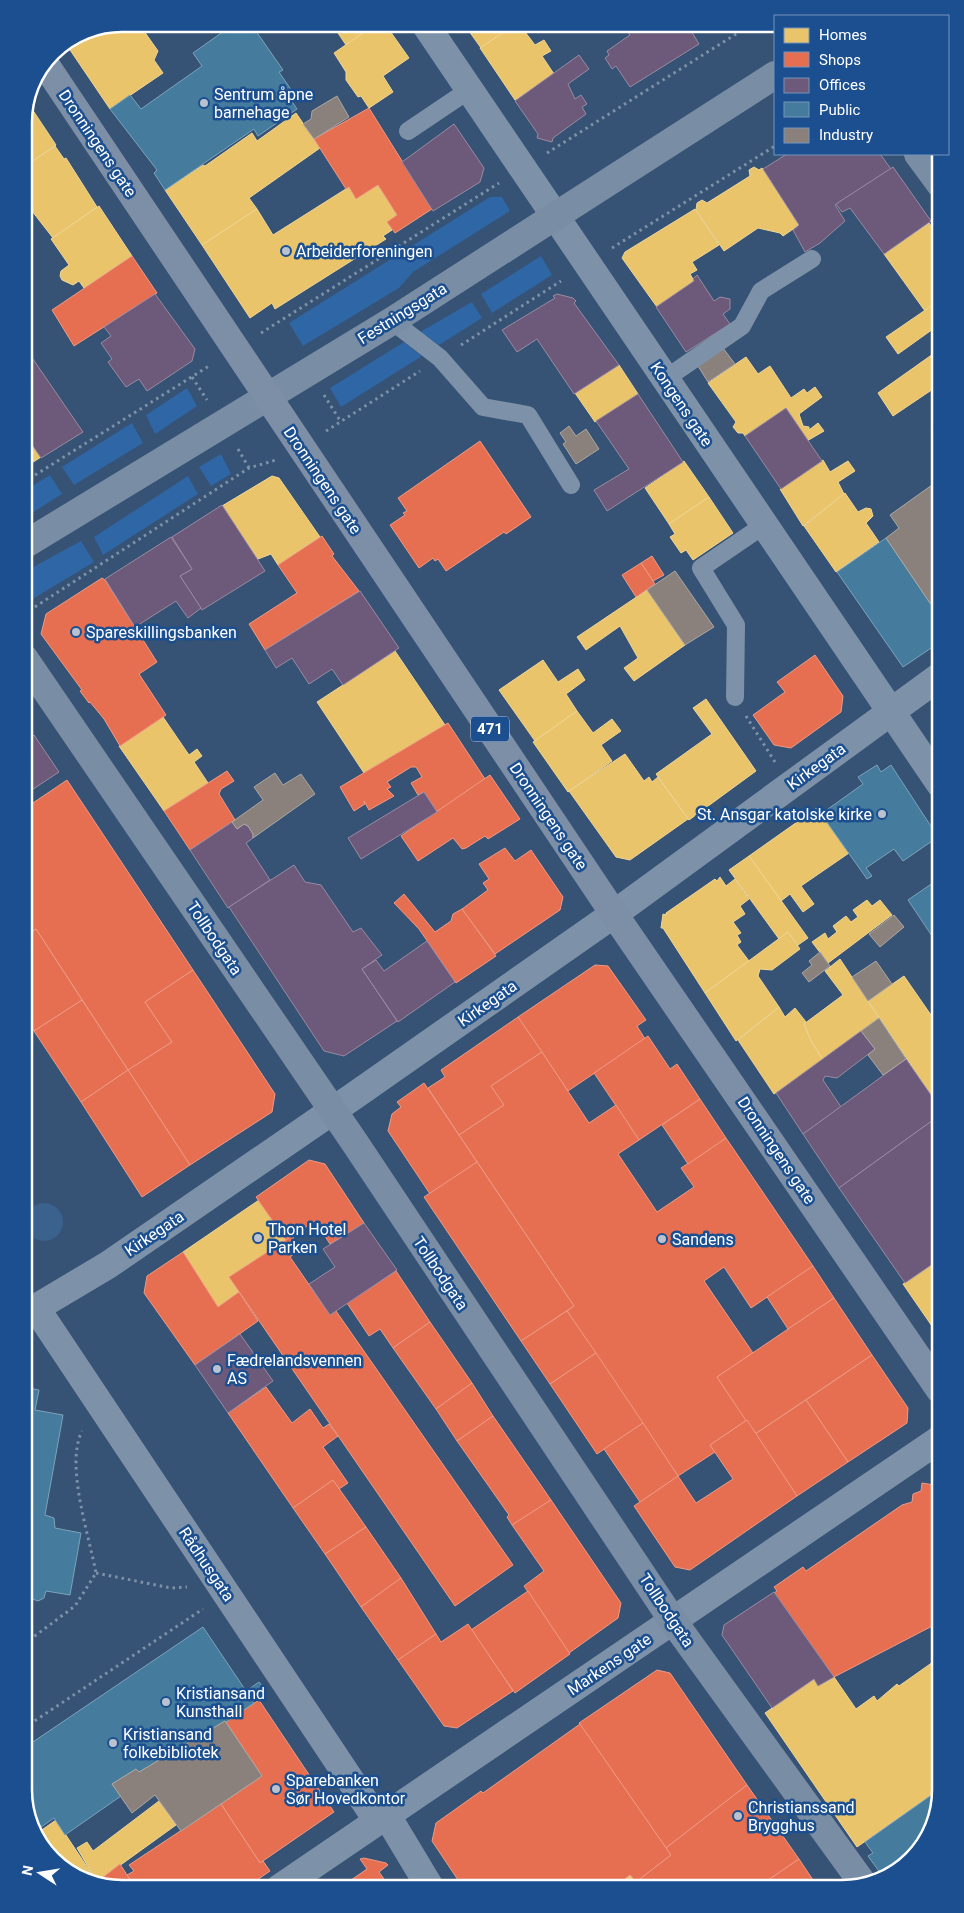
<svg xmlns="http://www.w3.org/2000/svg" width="964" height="1913" viewBox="0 0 964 1913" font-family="Roboto,sans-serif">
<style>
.green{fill:#2f66a5}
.water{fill:#3b618d}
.homes{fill:#e9c46a;stroke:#f0d697}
.shops{fill:#e76f51;stroke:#ee9a85}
.offices{fill:#6d597a;stroke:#998ba2}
.public{fill:#457b9d;stroke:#7da3ba}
.industry{fill:#8a817c;stroke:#ada7a3}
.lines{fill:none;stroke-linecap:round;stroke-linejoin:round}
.path{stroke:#7d92a8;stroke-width:3;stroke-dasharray:2.5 4;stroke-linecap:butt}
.lane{stroke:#7d92a8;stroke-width:18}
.street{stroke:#7d92a8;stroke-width:28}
.secondary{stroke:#798da4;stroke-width:28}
.primary{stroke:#7d8ea7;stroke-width:28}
.poi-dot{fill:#b9c2ce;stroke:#1b4f8f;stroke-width:2}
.labels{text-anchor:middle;stroke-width:5;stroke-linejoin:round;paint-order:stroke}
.shield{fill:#1b4f8f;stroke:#bbcadd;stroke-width:1}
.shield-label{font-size:15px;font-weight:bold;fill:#fff}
.poi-label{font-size:16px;fill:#fff;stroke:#1b4f8f;text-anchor:start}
.street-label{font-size:16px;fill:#fff;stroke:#1b4f8f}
.rim{fill:none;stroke:#fff;stroke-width:2.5}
</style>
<rect width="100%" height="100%" fill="#365274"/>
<g class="green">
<polygon points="490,197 502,197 510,211 413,272 399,288 303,346 289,323"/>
<polygon points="541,256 552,275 492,313 481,294"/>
<polygon points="472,302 482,318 439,345 420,332"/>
<polygon points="404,342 422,356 341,407 330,388"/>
<polygon points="187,388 197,406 155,434 146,415"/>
<polygon points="132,423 143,443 74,485 62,467"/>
<polygon points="221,454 231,474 211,486 199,467"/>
<polygon points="50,475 62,494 24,518 24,491"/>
<polygon points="188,476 198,494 103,555 94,537"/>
<polygon points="81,541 94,562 26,603 24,599 24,572"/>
</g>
<circle class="water" cx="44" cy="1222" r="19"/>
<g class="homes">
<polygon points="122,24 139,24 158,51 154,60 163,73 110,109 66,44 85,31"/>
<polygon points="272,24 289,24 278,32"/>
<polygon points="332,24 376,24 346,45"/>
<polygon points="376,24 385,24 409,58 383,76 393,92 369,108 361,96 358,97 346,80 346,72 334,53"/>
<polygon points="464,24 516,24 481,48"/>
<polygon points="516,24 519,24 535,45 544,40 551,51 542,56 554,74 515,100 480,48"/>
<polygon points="28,103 56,145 24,167 24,116"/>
<polygon points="296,113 320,148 249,198 257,209 202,245 165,190 203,165 205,166 252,133 257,141"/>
<polygon points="55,146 64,159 66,158 97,207 53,238 32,211 24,216 24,167"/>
<polygon points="754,167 759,170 762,168 799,225 783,236 780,233 758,228 724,251 696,210 697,203 702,200 707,203 750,176 749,170"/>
<polygon points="378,185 397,215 387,222 392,230 383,236 386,239 275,309 272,303 250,318 202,245 257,209 273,235 349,187 356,199"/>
<polygon points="99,206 132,256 84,288 79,281 73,285 62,280 60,276 61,271 69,265 51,239"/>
<polygon points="695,209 719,245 692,262 697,270 690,274 694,281 657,307 622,258 625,252"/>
<polygon points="929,223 940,239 940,300 925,311 884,254"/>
<polygon points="940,300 940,324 898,354 886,337"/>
<polygon points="940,349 940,388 937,390 936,387 893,416 878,393"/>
<polygon points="746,357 758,374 770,366 791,398 804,389 807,393 815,387 822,397 799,414 803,426 809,427 809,430 818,423 824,431 807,441 786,408 745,436 743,433 738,433 733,427 736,422 708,383"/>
<polygon points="619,365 638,394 595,422 575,393"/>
<polygon points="940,424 940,443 931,430"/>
<polygon points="24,433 41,457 24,468"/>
<polygon points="823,460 830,472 848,461 855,471 838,482 844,494 803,526 780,489"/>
<polygon points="684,461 709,497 669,524 645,488"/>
<polygon points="272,476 279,478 320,537 278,565 271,554 258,559 222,506"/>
<polygon points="845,493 858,512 866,508 871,509 873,516 866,523 879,542 836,572 804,526"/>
<polygon points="709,497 733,533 693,560 686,550 681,553 670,537 675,534 669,524"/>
<polygon points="647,590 685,645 634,681 624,668 638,658 620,626 586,650 577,637"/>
<polygon points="395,651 445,725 364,773 317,702"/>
<polygon points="543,660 558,682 578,669 585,680 566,694 577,711 535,741 499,690"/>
<polygon points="706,699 756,771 689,820 656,774 712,734 693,708"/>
<polygon points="577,711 593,733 612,719 621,731 601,745 612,761 568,792 533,742"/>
<polygon points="163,717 189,755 197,749 202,756 194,762 208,783 164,811 119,746"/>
<polygon points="625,754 644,781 649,777 652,782 658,777 688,819 630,860 616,857 569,791"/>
<polygon points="817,808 849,853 801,886 814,904 803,912 790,894 781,901 749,856"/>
<polygon points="749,856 808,938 798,945 788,932 779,939 729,870"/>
<polygon points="720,877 726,886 735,879 749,899 740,906 745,914 733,922 741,933 737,935 741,942 737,945 749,961 705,993 663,928 661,928 663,914 666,915 666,913 715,879 717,881"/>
<polygon points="867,900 872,906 880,900 892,915 828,963 812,942 825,933 828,939 837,932 833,926 846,916 851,922 858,917 853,910"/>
<polygon points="788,932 800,949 772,970 760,969 758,976 779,1007 736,1041 705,993"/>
<polygon points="840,959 879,1018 823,1060 811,1041 804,1024 843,995 825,971"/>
<polygon points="904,976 940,1028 940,1108 868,1001"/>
<polygon points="779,1007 785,1017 795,1008 806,1022 804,1024 811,1041 823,1060 774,1094 738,1040"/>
<polygon points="259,1200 286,1240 229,1277 239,1292 218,1307 183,1252"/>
<polygon points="940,1259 940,1329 936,1332 903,1284"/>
<polygon points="940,1655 940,1789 857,1847 765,1713 814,1679 818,1686 834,1677 856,1709 874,1696 877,1701 897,1684 899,1686 933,1662 932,1660"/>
<polygon points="159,1801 176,1825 97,1882 77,1848 87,1842 93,1851"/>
<polygon points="56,1820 97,1882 67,1872 36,1834"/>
<polygon points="630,1875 640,1889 612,1889"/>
</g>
<g class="shops">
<polygon points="369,108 432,209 395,233 387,222 397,215 378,185 356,199 349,187 346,189 314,139"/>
<polygon points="132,256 157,293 74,346 52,310"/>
<polygon points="480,441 531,517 506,534 504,532 446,571 438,559 435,561 433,558 419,568 390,525 405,515 403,513 407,511 398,498"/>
<polygon points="322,536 334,554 332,556 359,591 265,650 249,624 297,593 278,565"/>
<polygon points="652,556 664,575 653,581 641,563"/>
<polygon points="641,563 655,584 636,597 622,575"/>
<polygon points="102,578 105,580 157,662 139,674 166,715 120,746 104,719 90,702 89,703 80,691 82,690 41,634 46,614"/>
<polygon points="815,655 843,696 841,712 791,748 774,745 753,715 785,692 777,682"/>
<polygon points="448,723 485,779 437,812 424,792 418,795 411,783 422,777 416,767 411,767 387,782 391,787 387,789 394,796 369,810 364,801 365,804 354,811 340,787"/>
<polygon points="227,771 234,781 221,789 219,794 235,820 190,850 164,811"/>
<polygon points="490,775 520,819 488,839 485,836 466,848 462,849 453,838 418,861 401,836"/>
<polygon points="67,780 193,970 145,1002 172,1042 128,1070 36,929 24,937 24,809"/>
<polygon points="505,848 515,861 531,850 563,897 560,910 495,954 462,909 488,890 483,883 489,879 479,864"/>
<polygon points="404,894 435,932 451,921 453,914 462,909 496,956 456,983 419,929 394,903"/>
<polygon points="36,929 82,1000 34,1031 24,1016 24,937"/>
<polygon points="595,965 608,966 646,1020 637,1026 645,1039 568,1091 518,1017"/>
<polygon points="193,970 275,1094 272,1112 190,1165 128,1070 172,1042 145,1002"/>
<polygon points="82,1000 128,1070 81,1102 34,1031"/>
<polygon points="518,1017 542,1052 491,1086 504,1105 459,1135 428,1088 445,1077 441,1070"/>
<polygon points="648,1036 670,1069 677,1064 700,1099 639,1140 594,1073"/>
<polygon points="542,1052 589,1123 616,1105 639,1140 618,1154 657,1212 694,1187 681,1168 726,1138 813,1266 751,1308 724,1267 704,1281 753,1353 717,1377 747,1420 710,1445 715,1452 678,1476 567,1311 574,1306 459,1135 504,1105 491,1086"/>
<polygon points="128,1070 190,1165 142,1197 81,1102"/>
<polygon points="424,1083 477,1162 430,1194 388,1131 392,1114 401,1107 397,1102"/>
<polygon points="700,1099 726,1138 688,1164 662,1125"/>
<polygon points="309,1160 325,1164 364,1223 330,1244 315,1221 286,1240 256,1197"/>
<polygon points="477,1162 574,1306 521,1341 424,1197"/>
<polygon points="292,1236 301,1249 290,1257 330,1315 336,1311 513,1565 455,1606 229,1277"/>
<polygon points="183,1252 218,1307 239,1292 258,1321 195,1365 144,1293 147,1276"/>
<polygon points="813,1266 834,1298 788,1329 767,1297"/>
<polygon points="396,1271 430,1322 393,1348 380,1329 369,1336 347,1303"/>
<polygon points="834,1298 872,1355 755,1434 717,1377"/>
<polygon points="567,1311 596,1353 550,1384 521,1341"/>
<polygon points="430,1322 472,1383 436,1409 393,1348"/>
<polygon points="596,1353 643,1423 597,1454 550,1384"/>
<polygon points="872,1355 908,1408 907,1423 848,1462 806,1400"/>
<polygon points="472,1383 493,1416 457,1441 436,1409"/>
<polygon points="266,1387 292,1423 310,1409 323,1428 329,1424 338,1436 323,1447 348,1483 339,1489 333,1480 293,1508 228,1413"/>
<polygon points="806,1400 848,1462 797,1496 755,1434"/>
<polygon points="493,1416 551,1500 512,1525 507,1517 509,1515 457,1441"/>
<polygon points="747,1420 797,1496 690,1570 675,1567 634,1506 678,1476 696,1503 733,1479 710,1445"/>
<polygon points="643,1423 678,1476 640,1502 604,1449"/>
<polygon points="333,1480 366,1527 325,1554 293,1508"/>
<polygon points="922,1483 940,1486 940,1622 834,1677 774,1593 777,1591 774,1587 803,1567 806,1571 902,1505 912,1502 913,1494 921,1491"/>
<polygon points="551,1500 621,1603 618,1618 569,1653 524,1586 544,1571 512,1525"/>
<polygon points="366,1527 401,1578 361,1607 325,1554"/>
<polygon points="401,1578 436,1634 398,1660 361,1607"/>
<polygon points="528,1591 570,1654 515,1693 471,1630"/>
<polygon points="468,1624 513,1691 457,1728 444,1726 398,1660 436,1634 441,1642"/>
<polygon points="657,1670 670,1673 747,1785 666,1848 579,1723"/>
<polygon points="259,1700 334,1812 260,1863 221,1804 262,1776 226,1722"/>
<polygon points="580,1724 671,1855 636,1882 630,1875 612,1889 467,1889 465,1885 462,1886 432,1841 436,1823 481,1791 483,1793"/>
<polygon points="747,1785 799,1859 755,1889 640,1889 636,1882 671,1855 666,1848"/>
<polygon points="221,1804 260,1863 263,1861 270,1871 244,1889 137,1889 127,1875 134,1871 129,1865"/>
<polygon points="364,1858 386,1863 388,1865 379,1872 391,1889 338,1889 367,1869 360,1859"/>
<polygon points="799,1859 819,1889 755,1889"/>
<polygon points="120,1864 127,1875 137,1889 116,1889 97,1882"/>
</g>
<g class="offices">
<polygon points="622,24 683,24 687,31 690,29 699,44 630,87 616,66 612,69 605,58 609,55 607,51 630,35"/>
<polygon points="579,55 589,69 568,84 575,99 581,95 587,104 582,107 586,114 553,138 552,142 537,138 538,134 515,101"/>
<polygon points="454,124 484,168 480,182 433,211 402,162"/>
<polygon points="787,154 880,154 891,169 835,205 845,221 820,243 805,252 793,230 799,225 763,169"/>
<polygon points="893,167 931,221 884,254 850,208 842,212 836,204"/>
<polygon points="697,275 714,301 720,297 730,299 730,309 723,314 730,324 686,352 656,307 694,281 693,279"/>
<polygon points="155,294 195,349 192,361 147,391 139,379 126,387 108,362 112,359 101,343 111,336 104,327"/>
<polygon points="557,294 573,298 576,301 574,303 619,365 574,394 537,339 517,352 502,330 555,298 553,296"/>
<polygon points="24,346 83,432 41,458 24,433"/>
<polygon points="638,394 683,462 607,511 594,490 629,469 596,421"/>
<polygon points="786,408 822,461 781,489 745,436"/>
<polygon points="222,505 265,571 202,610 180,576 192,569 172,537"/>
<polygon points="171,537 192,569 180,576 201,608 188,618 176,601 135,627 105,579"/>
<polygon points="360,591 399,648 343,685 332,669 309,684 292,658 276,668 265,650"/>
<polygon points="34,735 59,772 24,795 24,742"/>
<polygon points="424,792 437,812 361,859 348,838"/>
<polygon points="232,822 237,829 244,824 248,826 253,834 253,838 246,843 270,880 228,908 190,850"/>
<polygon points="294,865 305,882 321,885 353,932 361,928 382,955 362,969 397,1021 344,1056 324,1051 229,907"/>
<polygon points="427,941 455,982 398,1022 362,969 376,960 384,971"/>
<polygon points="861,1031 875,1049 837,1078 825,1076 823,1080 841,1107 803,1134 776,1093"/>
<polygon points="906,1059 940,1108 940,1115 839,1188 803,1134"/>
<polygon points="940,1115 940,1259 905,1283 839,1188"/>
<polygon points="364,1223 397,1270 330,1315 309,1284 335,1267 323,1249"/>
<polygon points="240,1334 273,1381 228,1413 195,1365"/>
<polygon points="774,1592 834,1677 818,1686 814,1679 772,1708 722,1635 724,1625"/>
</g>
<g class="public">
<polygon points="234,24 251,24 283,70 279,72 292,91 287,94 297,109 258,136 254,129 165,190 154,173 157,170 110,109 130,95 141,109 202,66 193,53"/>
<polygon points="886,538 940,618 940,642 903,667 837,572"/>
<polygon points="877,765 881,772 891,765 938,837 903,861 894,849 866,868 872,876 867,879 821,814 863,784 858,777"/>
<polygon points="940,878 940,948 908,900"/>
<polygon points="24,1387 39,1390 35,1410 63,1415 45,1515 54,1518 55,1528 81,1533 70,1595 46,1591 44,1598 38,1601 30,1598 27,1588 24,1587"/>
<polygon points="203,1627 246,1691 259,1682 266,1691 252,1700 254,1703 226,1722 225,1721 139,1772 136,1769 112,1784 121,1796 65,1835 54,1818 34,1832 31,1828 24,1791 24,1748"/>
<polygon points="940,1789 923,1846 888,1875 885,1871 881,1874 868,1856 873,1853 865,1842"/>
</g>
<g class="industry">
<polygon points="337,96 349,117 314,139 303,124 311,119 312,111"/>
<polygon points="723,348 735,364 708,382 698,366"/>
<polygon points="569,426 576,436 586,429 599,449 576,464 563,444 566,442 560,433"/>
<polygon points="939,480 940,595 930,603 886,538 899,528 890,515"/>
<polygon points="675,571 714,627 685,645 647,590"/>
<polygon points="275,773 283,785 301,774 315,794 253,838 253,834 248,826 244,824 237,829 232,822 263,800 254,787"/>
<polygon points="894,915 904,927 880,947 869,934"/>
<polygon points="820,952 830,966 809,982 802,973 812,965 809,961"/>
<polygon points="876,961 892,984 868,1001 852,977"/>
<polygon points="879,1018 906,1059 883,1075 868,1055 875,1049 861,1031"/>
<polygon points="225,1721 262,1776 181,1831 155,1795 132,1813 112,1784 136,1769 139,1772"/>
</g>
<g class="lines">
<g class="path">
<polyline points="547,153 752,24"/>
<polyline points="612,248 775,146"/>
<polyline points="261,333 499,183"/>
<polyline points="461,345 561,281"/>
<polyline points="192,377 207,400"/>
<polyline points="324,395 341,422"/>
<polyline points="326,431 420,371"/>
<polyline points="238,449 249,468"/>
<polyline points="24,482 209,366"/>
<polyline points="24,614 249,468 276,460"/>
<polyline points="746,716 775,762"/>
<polyline points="96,1573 171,1588 187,1587"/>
<path d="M24,1644L75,1606L96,1573C89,1535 65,1465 82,1431"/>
<polyline points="24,1728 203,1609"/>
</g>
<g class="lane">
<polyline points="408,131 469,90"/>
<polyline points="392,321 440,358 483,407 528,415 571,485"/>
<polyline points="665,379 742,326 761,291 812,259"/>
<polyline points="735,697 736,625 701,568 764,525"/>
</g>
<g class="street">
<polyline points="425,24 940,784"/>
<polyline points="36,1308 377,1820"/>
<polyline points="24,1315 108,1265 354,1096 614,914 940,676"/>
<polyline points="386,1814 431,1889"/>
<polyline points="278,1889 940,1439"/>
</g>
<g class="secondary">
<polyline points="918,154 940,184"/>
<polyline points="24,545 392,321 775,75"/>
<polyline points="24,658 355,1143 673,1621 864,1885"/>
</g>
<polyline class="primary" points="45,64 614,914 940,1390"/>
</g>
<g class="poi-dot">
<circle cx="204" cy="103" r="5"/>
<circle cx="286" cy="251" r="5"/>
<circle cx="76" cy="632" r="5"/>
<circle cx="882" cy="814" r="5"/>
<circle cx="258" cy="1238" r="5"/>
<circle cx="662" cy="1239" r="5"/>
<circle cx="217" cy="1369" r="5"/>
<circle cx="166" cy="1702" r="5"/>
<circle cx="113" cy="1743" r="5"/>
<circle cx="276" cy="1789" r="5"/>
<circle cx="738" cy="1816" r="5"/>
</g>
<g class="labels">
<rect class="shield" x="471" y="716.5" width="38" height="25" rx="4"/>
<g class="shield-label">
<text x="490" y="734">471</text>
</g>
<g class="poi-label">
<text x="214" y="100">Sentrum åpne<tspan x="214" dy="18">barnehage</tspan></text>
<text x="296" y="257">Arbeiderforeningen</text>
<text x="86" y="638">Spareskillingsbanken</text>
<text x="872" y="820" text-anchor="end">St. Ansgar katolske kirke</text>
<text x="268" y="1235">Thon Hotel<tspan x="268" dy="18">Parken</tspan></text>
<text x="672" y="1245">Sandens</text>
<text x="227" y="1366">Fædrelandsvennen<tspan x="227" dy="18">AS</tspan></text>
<text x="176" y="1699">Kristiansand<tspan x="176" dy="18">Kunsthall</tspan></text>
<text x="123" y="1740">Kristiansand<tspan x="123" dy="18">folkebibliotek</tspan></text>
<text x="286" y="1786">Sparebanken<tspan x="286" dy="18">Sør Hovedkontor</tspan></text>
<text x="748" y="1813">Christianssand<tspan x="748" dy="18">Brygghus</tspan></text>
</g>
<g class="street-label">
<text transform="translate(98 143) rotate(56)" y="6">Dronningens gate</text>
<text transform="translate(402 313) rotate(-32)" y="6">Festningsgata</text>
<text transform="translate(682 404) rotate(56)" y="6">Kongens gate</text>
<text transform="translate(323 480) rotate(56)" y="6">Dronningens gate</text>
<text transform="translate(816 766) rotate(-36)" y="6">Kirkegata</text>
<text transform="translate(549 816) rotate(56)" y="6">Dronningens gate</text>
<text transform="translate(215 938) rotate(56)" y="6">Tollbodgata</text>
<text transform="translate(487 1003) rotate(-35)" y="6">Kirkegata</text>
<text transform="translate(777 1150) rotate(56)" y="6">Dronningens gate</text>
<text transform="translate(154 1233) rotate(-34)" y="6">Kirkegata</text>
<text transform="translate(441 1273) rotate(56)" y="6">Tollbodgata</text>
<text transform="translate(207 1564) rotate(56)" y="6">Rådhusgata</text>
<text transform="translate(667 1610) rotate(56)" y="6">Tollbodgata</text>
<text transform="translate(609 1664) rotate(-34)" y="6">Markens gate</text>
</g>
</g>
<path d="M0 0H964V1913H0ZM122 32H842A90 90 0 0 1 932 122V1790A90 90 0 0 1 842 1880H122A90 90 0 0 1 32 1790V122A90 90 0 0 1 122 32Z" fill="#1b4f8f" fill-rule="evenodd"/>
<path class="rim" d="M122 32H842A90 90 0 0 1 932 122V1790A90 90 0 0 1 842 1880H122A90 90 0 0 1 32 1790V122A90 90 0 0 1 122 32Z"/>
<rect x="774" y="15" width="175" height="140" fill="#1b4f8f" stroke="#7695bc"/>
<rect x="784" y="28" width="25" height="15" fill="#e9c46a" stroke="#7695bc"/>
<text x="819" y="40" font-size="15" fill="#ffffff">Homes</text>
<rect x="784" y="52" width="25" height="15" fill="#e76f51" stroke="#7695bc"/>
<text x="819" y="65" font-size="15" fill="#ffffff">Shops</text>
<rect x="784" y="78" width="25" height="15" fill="#6d597a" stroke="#7695bc"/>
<text x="819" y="90" font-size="15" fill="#ffffff">Offices</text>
<rect x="784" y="102" width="25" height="15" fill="#457b9d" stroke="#7695bc"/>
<text x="819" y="115" font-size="15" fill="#ffffff">Public</text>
<rect x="784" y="128" width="25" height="15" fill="#8a817c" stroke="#7695bc"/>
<text x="819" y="140" font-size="15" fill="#ffffff">Industry</text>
<g transform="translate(40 1873) rotate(282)" stroke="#1b4f8f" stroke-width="4" paint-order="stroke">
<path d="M0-4L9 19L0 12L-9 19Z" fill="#ffffff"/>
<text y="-8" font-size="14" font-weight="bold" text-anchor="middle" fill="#ffffff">N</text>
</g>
</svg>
